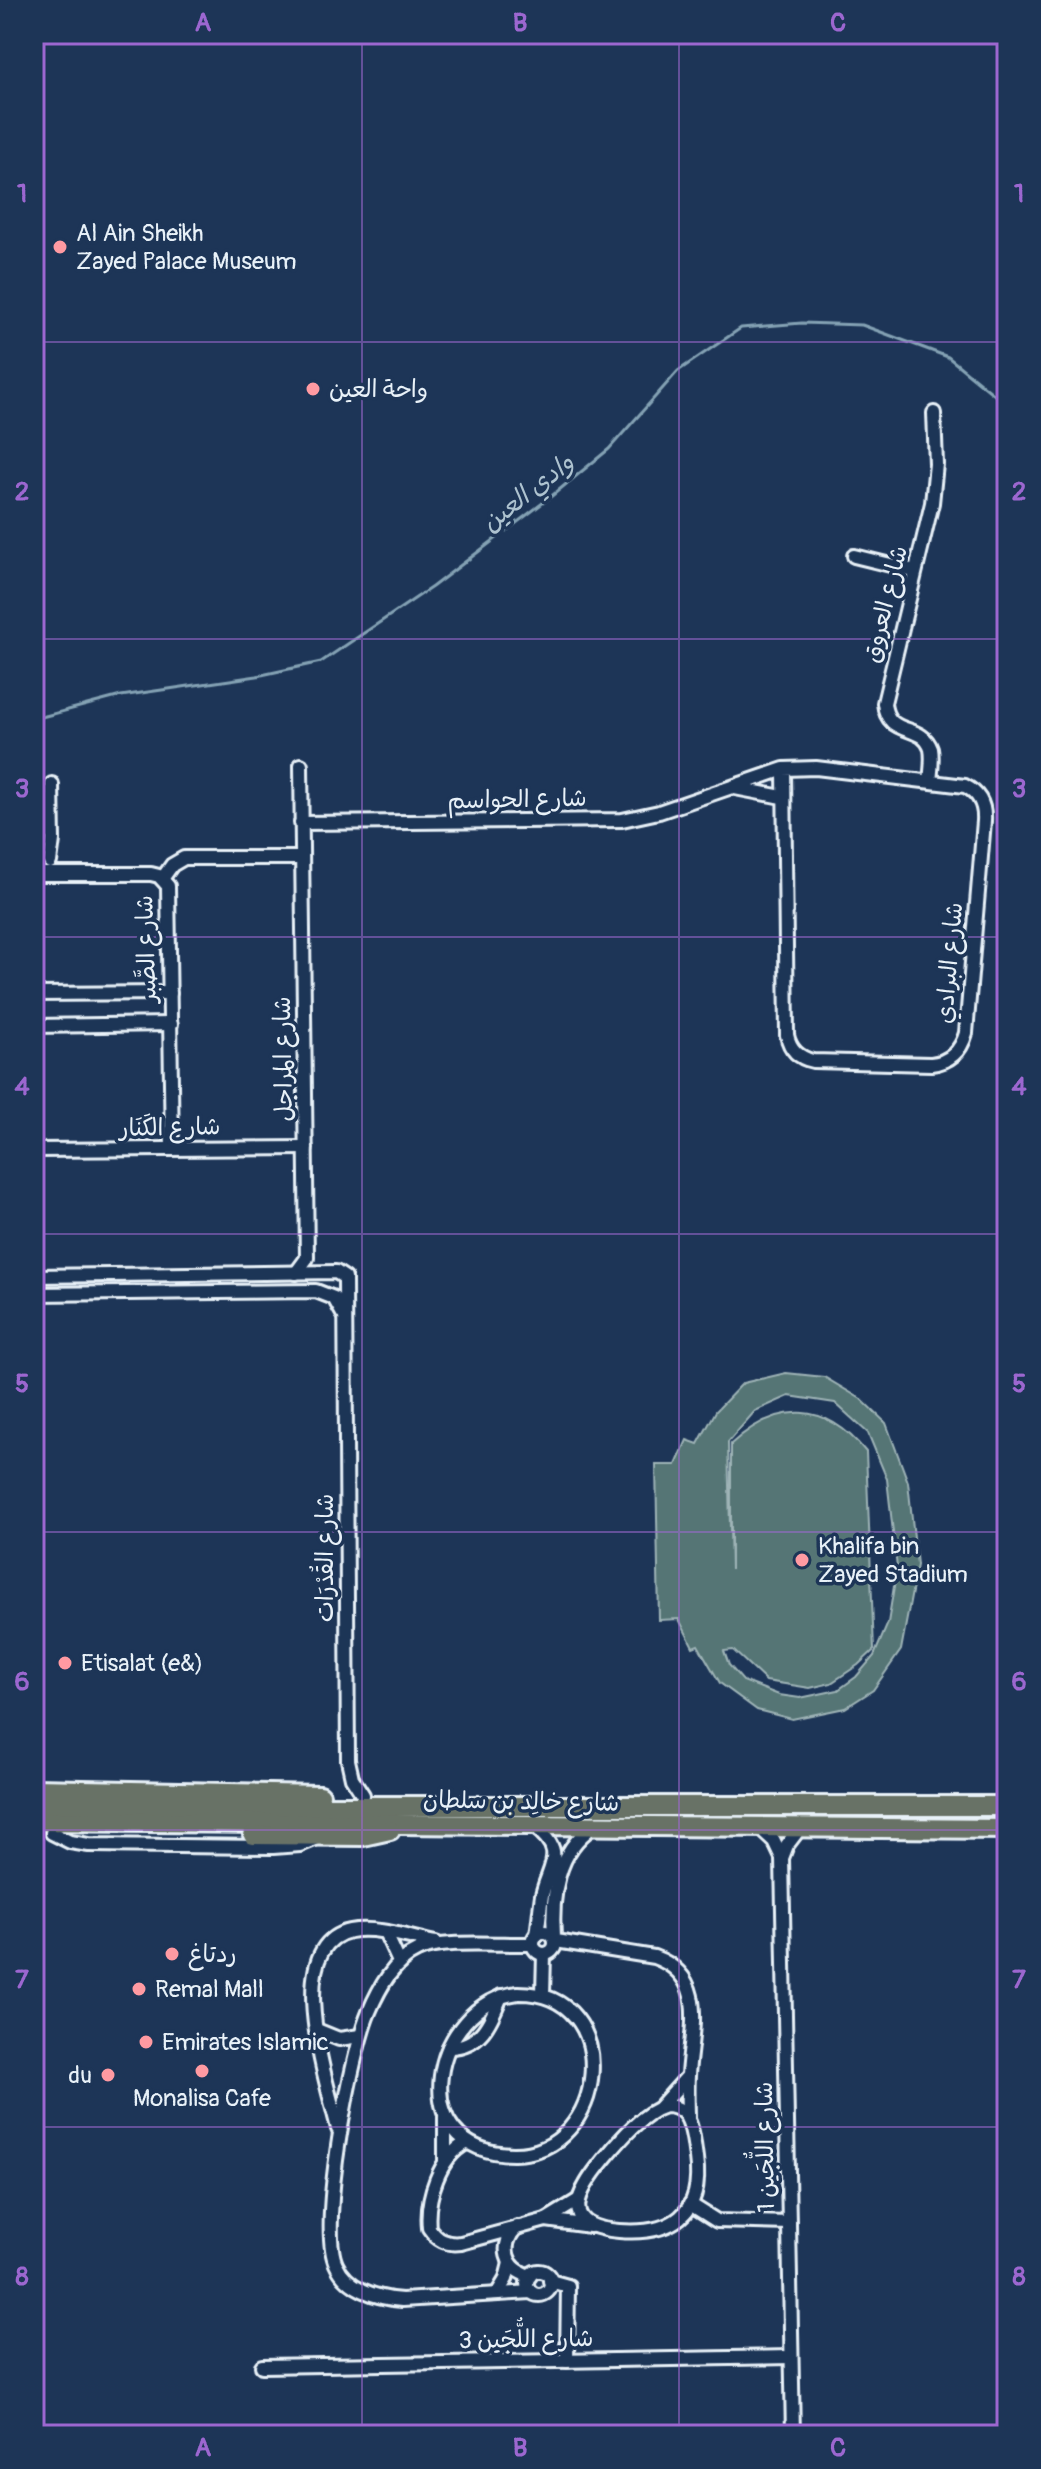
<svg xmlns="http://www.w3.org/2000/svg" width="1041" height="2469" viewBox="0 0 1041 2469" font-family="Pangolin,'Playpen Sans Arabic',sans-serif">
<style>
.green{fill:#547575;stroke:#9eb3b6;stroke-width:2;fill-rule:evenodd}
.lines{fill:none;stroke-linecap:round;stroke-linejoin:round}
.stream{stroke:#84a2b4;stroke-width:3}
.minor-casing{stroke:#e8f1f8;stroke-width:18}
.primary-casing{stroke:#e8f1f8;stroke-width:24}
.minor{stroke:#1d3557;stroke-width:12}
.primary{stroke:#687266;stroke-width:18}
.grid{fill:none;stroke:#9c67d0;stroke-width:2;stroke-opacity:0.55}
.poi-dot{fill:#ff9aa2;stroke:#1d3557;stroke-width:3}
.labels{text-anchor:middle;stroke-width:7;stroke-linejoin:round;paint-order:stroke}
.poi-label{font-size:24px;fill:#e8f1f8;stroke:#1d3557;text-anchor:start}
.street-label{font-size:24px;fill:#e8f1f8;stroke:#1d3557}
.water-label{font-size:26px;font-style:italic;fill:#aec3d0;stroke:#1d3557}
.neatline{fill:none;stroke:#9c67d0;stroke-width:3}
.grid-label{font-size:26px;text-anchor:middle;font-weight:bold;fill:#9c67d0}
</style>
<rect width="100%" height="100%" fill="#1d3557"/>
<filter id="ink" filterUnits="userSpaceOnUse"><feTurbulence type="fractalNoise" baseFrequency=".0125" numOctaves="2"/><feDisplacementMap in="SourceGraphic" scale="16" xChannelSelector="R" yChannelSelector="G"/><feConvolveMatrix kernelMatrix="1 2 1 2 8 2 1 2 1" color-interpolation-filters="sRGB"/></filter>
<g filter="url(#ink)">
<path class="green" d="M786,1373L824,1377L861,1399L886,1423L908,1482L917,1565L901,1650L873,1690L845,1708L792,1719L757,1710L720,1683L698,1645L693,1647L679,1619L659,1620L656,1465H676L687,1440L698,1444L716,1411L743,1383ZM789,1396L835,1403L868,1433L887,1479L897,1568L888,1623L874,1656L856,1677L838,1690L800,1698L779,1695L743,1681L729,1665L724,1651L733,1650L766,1681L810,1688L831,1683L858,1665L874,1650L866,1452C825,1401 778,1401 731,1444V1570L728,1442L755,1411Z"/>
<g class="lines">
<polyline class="stream" points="34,719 121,696 257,676 321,662 432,587 548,499 609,449 678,371 741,328 802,323 862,325 948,357 1007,405"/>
<g class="minor-casing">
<g id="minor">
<polyline points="854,556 915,571"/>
<path d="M930,781C931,771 933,759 931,749C922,722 887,738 884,703L932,503L936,464L934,413"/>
<polyline points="735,788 782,797"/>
<path d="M301,823L622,820L659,812L784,769L816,768L965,786C979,793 985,805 984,821L966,1033C961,1051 950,1062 931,1064L813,1061C799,1058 790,1050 787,1035L784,769"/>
<polyline points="50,862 53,840 52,784"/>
<polyline points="34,874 151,874 159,876 168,886 172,1149"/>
<polyline points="162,879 172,865 184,858 302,858"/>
<polyline points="34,994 170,993"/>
<polyline points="34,1026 171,1024"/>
<polyline points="34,1150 306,1148"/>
<polyline points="296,1273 307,1258 301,765"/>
<polyline points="34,1276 336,1272 345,1278 348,1760 352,1778 363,1795"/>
<polyline points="34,1294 316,1291 334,1298 343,1314"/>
<path d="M533,1826C568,1852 549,1865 542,1895C540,1908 539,1922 537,1935"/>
<polyline points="760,1828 774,1841 782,1858 793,2435"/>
<polyline points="52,1833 70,1842 89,1845 273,1847 300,1845 317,1838"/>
<polyline points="782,1858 787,1845 800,1828"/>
<circle cx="544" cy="1943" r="11"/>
<polyline points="386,1934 399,1962"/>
<path d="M554,1937C551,1897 557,1850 593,1827"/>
<path d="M556,1941L654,1957C710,1977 690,2032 688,2076C687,2090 688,2105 688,2119"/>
<path d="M518,1993C626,1992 608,2155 513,2154C400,2152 432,2003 518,1993Z"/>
<polyline points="543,1994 544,1954"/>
<polyline points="317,2030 339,2039 360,2036"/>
<path d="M449,2047C481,2047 491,2021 501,1996"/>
<path d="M665,2106C673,2106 681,2108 686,2116C693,2127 694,2145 696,2158C704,2215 671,2235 619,2231C557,2226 577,2192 605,2158C620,2140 642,2113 665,2106Z"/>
<polyline points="660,2107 687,2077"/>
<path d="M338,2129C328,2085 281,1945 350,1931C377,1926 410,1938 436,1943"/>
<path d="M466,2143C439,2157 426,2199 429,2228C437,2240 446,2245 461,2243L546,2220L577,2201"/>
<polyline points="445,2161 445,2117"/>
<polyline points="690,2204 717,2221 789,2223"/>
<polyline points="546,2220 590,2226"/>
<path d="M517,2227C499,2245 505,2269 530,2276"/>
<circle cx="539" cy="2283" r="12"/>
<polyline points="550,2281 568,2286 567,2361"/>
<path d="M531,2292L402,2300C376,2298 347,2289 336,2264C318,2226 351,2054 369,2012C379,1988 393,1962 417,1951C443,1939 503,1945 533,1944"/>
<polyline points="497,2294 506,2279 510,2263"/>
<polyline points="262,2366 791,2357"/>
</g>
</g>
<g class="primary-casing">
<g id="primary">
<polyline points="34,1789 320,1795"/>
<polyline points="34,1806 1007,1806"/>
<polyline points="34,1821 1007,1829"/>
<polyline points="253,1835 363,1836 390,1830"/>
</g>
</g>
<use href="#minor" class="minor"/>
<use href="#primary" class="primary"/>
</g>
</g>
<path class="grid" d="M362,34V2435M679,34V2435M34,342H1007M34,639H1007M34,937H1007M34,1234H1007M34,1532H1007M34,1830H1007M34,2127H1007"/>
<g class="poi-dot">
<circle cx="60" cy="247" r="8"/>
<circle cx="313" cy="389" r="8"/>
<circle cx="802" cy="1560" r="8"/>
<circle cx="65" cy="1663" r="8"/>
<circle cx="172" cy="1954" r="8"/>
<circle cx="139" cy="1989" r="8"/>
<circle cx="146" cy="2042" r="8"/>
<circle cx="202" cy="2071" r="8"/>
<circle cx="108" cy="2075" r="8"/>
</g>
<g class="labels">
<g class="poi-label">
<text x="76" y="241">Al Ain Sheikh<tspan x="76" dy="28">Zayed Palace Museum</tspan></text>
<text x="329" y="397">واحة العين</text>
<text x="818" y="1554">Khalifa bin<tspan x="818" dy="28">Zayed Stadium</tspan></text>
<text x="81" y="1671">Etisalat (e&amp;)</text>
<text x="188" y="1962">ردتاغ</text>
<text x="155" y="1997">Remal Mall</text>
<text x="162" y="2050">Emirates Islamic</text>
<text x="92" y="2083" text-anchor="end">du</text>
<text x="202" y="2106" text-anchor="middle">Monalisa Cafe</text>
</g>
<g class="street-label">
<text transform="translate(885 604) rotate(-76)" y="8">شارع العروق</text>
<text transform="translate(517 799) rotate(-1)" y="8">شارع الحواسم</text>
<text transform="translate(146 949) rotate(-92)" y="8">شارع الصَّبر</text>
<text transform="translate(949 963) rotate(-85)" y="8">شارع البرادي</text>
<text transform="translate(283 1059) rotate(-91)" y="8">شارع المراجل</text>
<text transform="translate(170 1127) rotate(-1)" y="8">شارع الكَنَار</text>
<text transform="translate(325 1558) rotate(-90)" y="8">شارع القُدْرَات</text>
<text transform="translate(521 1801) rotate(1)" y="8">شارع خالِد بن سلطان</text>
<text transform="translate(765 2147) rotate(-91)" y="8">شارع اللُّجَين 1</text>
<text transform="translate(526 2339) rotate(-1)" y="8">شارع اللُّجَين 3</text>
</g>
<g class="water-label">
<text transform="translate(527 492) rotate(-38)" y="9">وادي العين</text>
</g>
</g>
<rect width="1041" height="2469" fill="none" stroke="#1d3557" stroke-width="88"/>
<rect x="44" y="44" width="953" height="2381" class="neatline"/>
<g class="grid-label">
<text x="203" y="31">A</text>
<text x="520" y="31">B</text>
<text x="838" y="31">C</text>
<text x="22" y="202">1</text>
<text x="1019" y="202">1</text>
<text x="22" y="500">2</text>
<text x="1019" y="500">2</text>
<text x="22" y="797">3</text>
<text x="1019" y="797">3</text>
<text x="22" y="1095">4</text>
<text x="1019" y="1095">4</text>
<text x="22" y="1392">5</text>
<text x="1019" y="1392">5</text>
<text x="22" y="1690">6</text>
<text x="1019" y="1690">6</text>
<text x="22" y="1988">7</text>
<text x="1019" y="1988">7</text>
<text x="22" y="2285">8</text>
<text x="1019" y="2285">8</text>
<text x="203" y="2456">A</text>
<text x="520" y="2456">B</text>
<text x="838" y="2456">C</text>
</g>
</svg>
